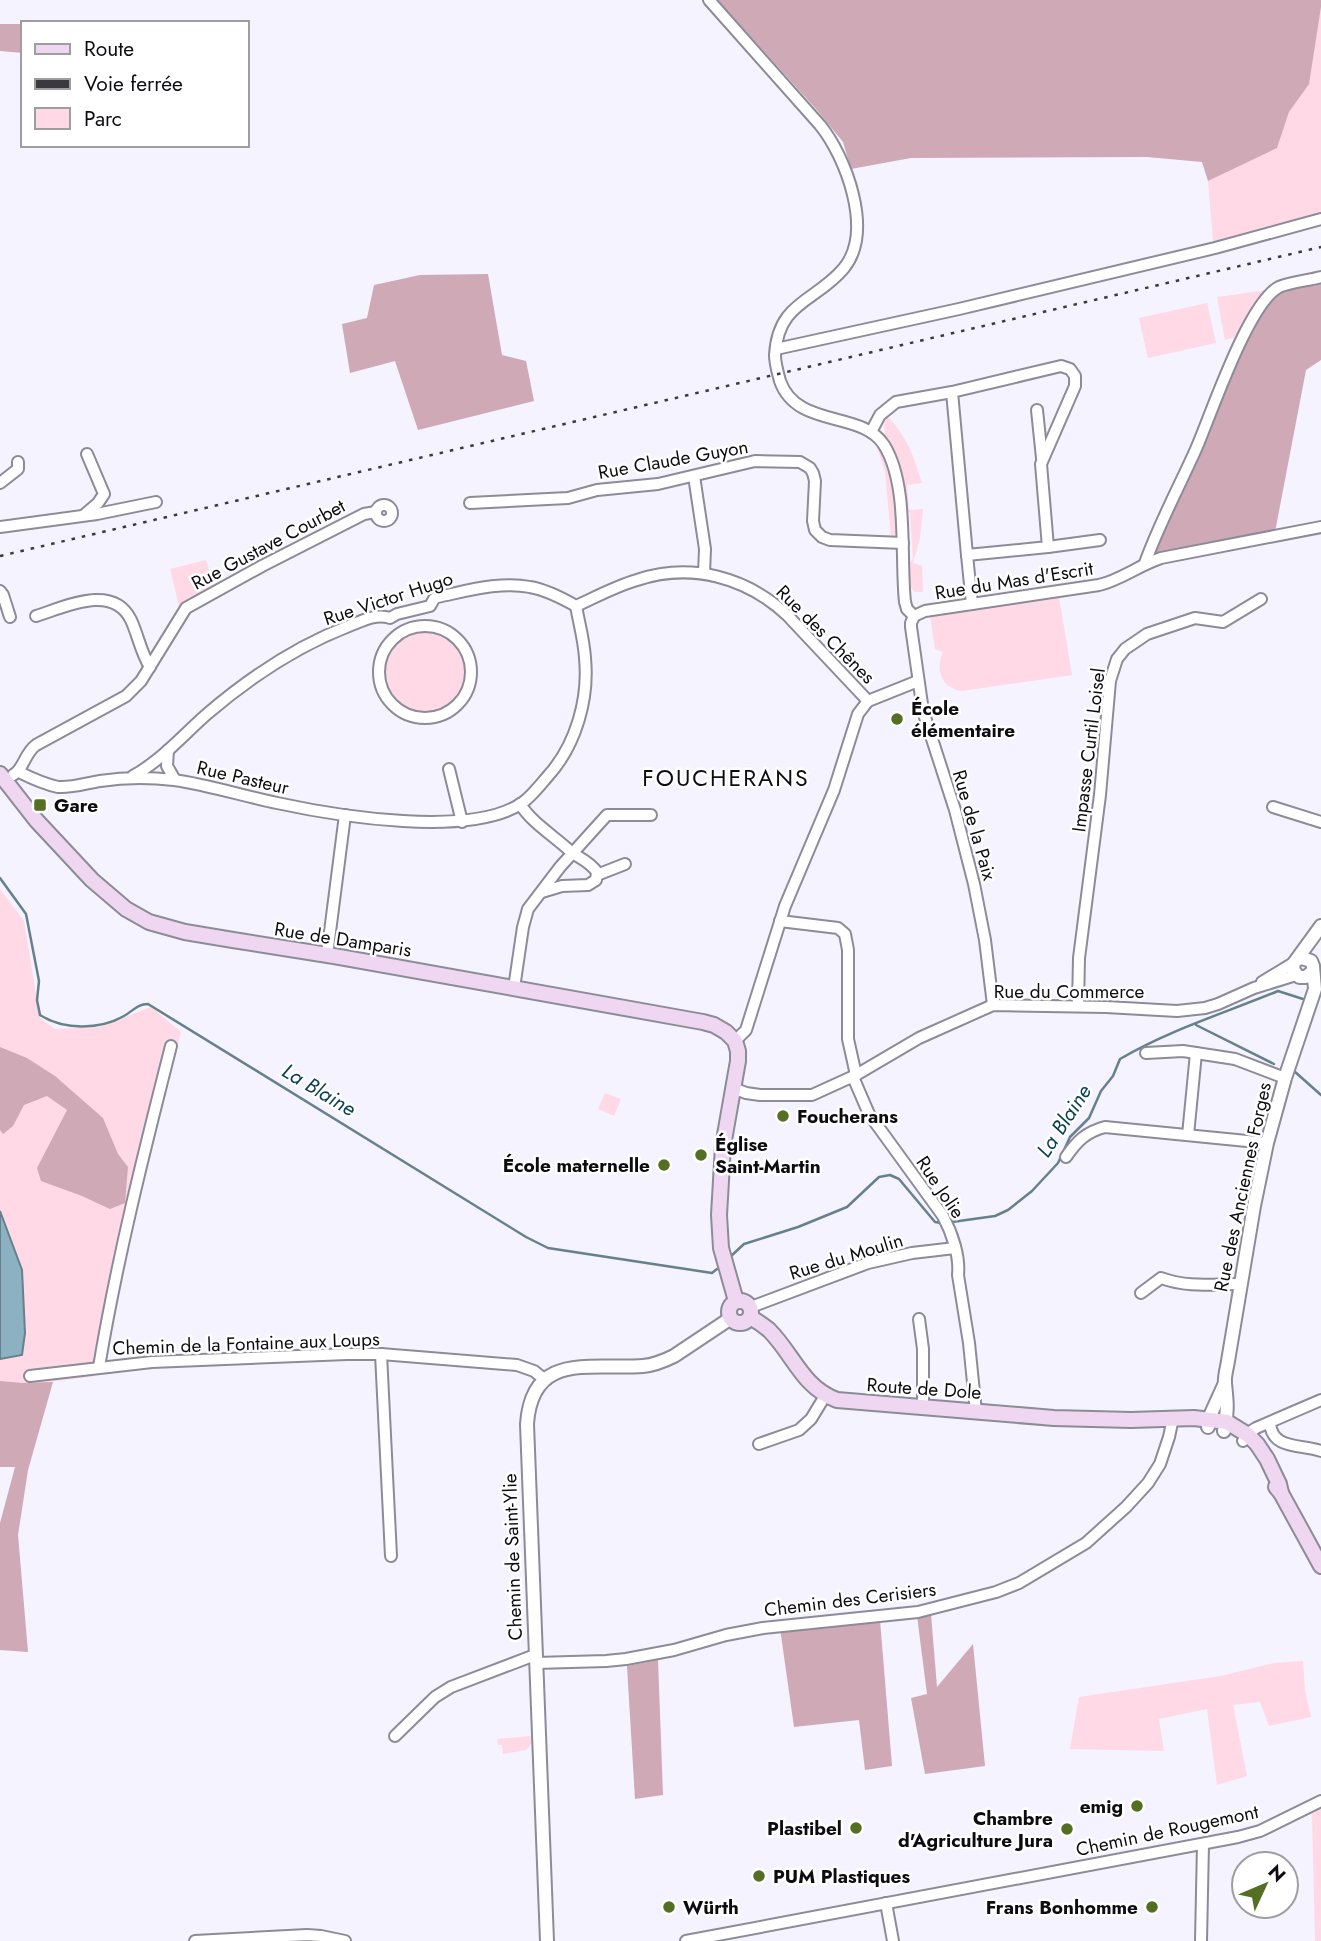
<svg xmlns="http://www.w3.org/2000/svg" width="1321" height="1941" viewBox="0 0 1321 1941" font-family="Jost,sans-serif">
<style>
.green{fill:#ffd9e5}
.forest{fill:#cfa9b5}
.water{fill:#8cb1c1;stroke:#66808c;stroke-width:2}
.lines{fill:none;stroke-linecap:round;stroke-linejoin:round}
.stream{stroke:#66808c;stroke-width:2.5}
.minor-casing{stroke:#8c8b98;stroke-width:14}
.tertiary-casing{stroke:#8c8b98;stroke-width:16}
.secondary-casing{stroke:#8c8b98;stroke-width:18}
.minor{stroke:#fff;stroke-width:10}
.tertiary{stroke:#fff;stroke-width:12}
.secondary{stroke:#efd7f1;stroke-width:14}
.rail{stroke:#3a393f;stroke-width:2.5;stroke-dasharray:3.5 7;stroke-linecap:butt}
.poi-dot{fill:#546f23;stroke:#fff;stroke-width:2.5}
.labels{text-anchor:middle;stroke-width:5;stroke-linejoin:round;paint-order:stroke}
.street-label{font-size:19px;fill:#0d0c11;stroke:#fff}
.poi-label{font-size:19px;font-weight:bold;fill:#0d0c11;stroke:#fff;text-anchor:start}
.water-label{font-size:21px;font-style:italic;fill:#083f51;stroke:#fff}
.quarter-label{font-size:23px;letter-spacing:2px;fill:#0d0c11;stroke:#fff}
</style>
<rect width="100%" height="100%" fill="#f4f3ff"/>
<g class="green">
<polygon points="1321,7 1321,216 1213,242 1208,181 1277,148 1289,112 1308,84"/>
<polygon points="1267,290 1237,337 1225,340 1217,297"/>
<polygon points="1207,303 1216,343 1148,358 1139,318"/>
<path d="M887,416C907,436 914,457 922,483L907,485L909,510L923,509L920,538L913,563L922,566L923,592H915L910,587L909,563L913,559L910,513L906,510L900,466L885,434L884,425Z"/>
<path d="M878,444C894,472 895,501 899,533L893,537H891L885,471L876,445Z"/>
<polygon points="206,560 214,589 179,606 170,569"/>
<path d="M1059,597L1072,675L962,691C941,688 935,670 943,652L935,649L930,615Z"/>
<circle cx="425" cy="672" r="43"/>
<polygon points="0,889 24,921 40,1018 55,1029 100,1027 151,1007 181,1032 94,1376 0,1389"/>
<polygon points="605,1093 621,1099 614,1116 598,1109"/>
<polygon points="1303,1661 1305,1691 1311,1717 1269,1726 1260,1702 1233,1705 1247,1776 1217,1785 1207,1709 1159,1719 1164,1751 1070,1749 1079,1697 1221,1676 1274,1663"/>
<polygon points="531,1677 534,1741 526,1750 503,1754 502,1745 498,1745 497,1739 531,1736"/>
<polygon points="1321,1808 1321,1941 1315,1941 1312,1813"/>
</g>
<g class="forest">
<polygon points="717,0 1321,0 1321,7 1309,84 1289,112 1277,148 1208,181 1202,162 1147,157 911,158 851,169 843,142 816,109"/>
<polygon points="0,24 23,24 23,53 0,51"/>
<polygon points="488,274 502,355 526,361 534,401 418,430 395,361 350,373 342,324 367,318 374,285 420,275"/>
<polygon points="1321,276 1321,360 1306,370 1275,532 1154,554 1238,356 1274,286"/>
<polygon points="0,1047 27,1058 55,1076 103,1118 118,1154 128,1167 125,1203 110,1209 82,1196 41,1181 37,1168 67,1110 47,1096 24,1105 13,1126 3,1134 0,1130"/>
<polygon points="0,1381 23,1383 53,1382 28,1470 18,1535 28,1652 0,1650 0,1523 15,1467 0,1467"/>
<polygon points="931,1614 937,1687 973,1644 985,1766 925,1774 911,1698 927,1694 917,1616"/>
<polygon points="880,1620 892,1766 865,1770 859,1720 794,1727 780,1628"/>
<polygon points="658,1660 663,1795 635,1799 627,1666"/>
</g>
<polygon class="water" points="0,1211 22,1270 25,1333 22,1355 0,1359"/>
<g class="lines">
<g class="stream">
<path d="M0,878L26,914L39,981L37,1000L40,1015C63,1030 100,1030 124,1016C133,1011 137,1004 148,1004L526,1237L548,1248L712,1273L717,1269"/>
<polyline points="1196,1025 1274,1064"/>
<polyline points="1294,1071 1321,1095"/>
<path d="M952,1222L995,1216L1008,1210L1032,1191L1058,1163L1070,1137L1089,1118L1101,1091L1113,1076L1120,1059C1169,1030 1225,1013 1278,991L1303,999"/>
<polyline points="730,1257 744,1244 798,1227 847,1207 879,1177 890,1175 899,1179 935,1222 941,1223"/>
</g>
<g class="minor-casing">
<g id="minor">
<path d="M709,0L820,125C846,157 874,231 844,268C816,302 778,301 775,355C775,364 778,373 780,381C797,429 862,410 884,445C909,485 900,556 905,602L907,609L914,616"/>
<polyline points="776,349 959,309 1215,248 1321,219"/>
<polyline points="1037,410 1042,458"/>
<polyline points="871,432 880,415 896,402 952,392 1061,366 1070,369 1075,376 1075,386 1041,464 1048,547 967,555 952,392"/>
<polyline points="694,476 705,549 704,573"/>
<polyline points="0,483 18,469 18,462"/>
<polyline points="470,503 568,498 597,490 658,484 755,461 800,462 810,468 813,473 815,481 813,521 815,530 822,537 830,540 903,543"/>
<circle cx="384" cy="513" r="8"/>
<polyline points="84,515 98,503 104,494 87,454"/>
<polyline points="0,527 97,514 156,502"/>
<polyline points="1048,547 1100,540"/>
<polyline points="967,555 972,604"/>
<path d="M1145,563C1159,524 1179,487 1196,449C1211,415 1248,303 1279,287C1288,283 1310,280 1321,277"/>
<polyline points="0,591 3,595 10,617"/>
<path d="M36,616C65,607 113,583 131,620C138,635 141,653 150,667"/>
<path d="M914,616L925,611L1099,585C1121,580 1139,565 1161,558L1321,527"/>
<polyline points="914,616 911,623 911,627 923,711 955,810 974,884 985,940 993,1005"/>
<circle cx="425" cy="672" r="46"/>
<polyline points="868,701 918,681"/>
<polyline points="168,750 167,766 175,780"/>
<polyline points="449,769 462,822"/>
<path d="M19,772C31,778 44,784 58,787C72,788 87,783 100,781C125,777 149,777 174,780C209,785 243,796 277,803C337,816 471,838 522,803C532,796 540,785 548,776C576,745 589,699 585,658C584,640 579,623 576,606"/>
<path d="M13,775C24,769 24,754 36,745L126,696L141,681L186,608L262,566L364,514L376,512"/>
<path d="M133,776C162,760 183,735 207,714C249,678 297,646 349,626C362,621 376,613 390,618L397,614L430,606L434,599L437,597C467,591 500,581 530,587C547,590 562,598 576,606C596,597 616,586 637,580C691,562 747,577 788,616L868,701L858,714L834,790L785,906L746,1030L735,1041"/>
<path d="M520,804C532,823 554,836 570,851C580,859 588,860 597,872L596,880L588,885L562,886L542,892"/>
<polyline points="1273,807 1321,822"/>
<polyline points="597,875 625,864"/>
<polyline points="780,921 838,928 845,934 848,950 848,1039 856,1075"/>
<polyline points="327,955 345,815"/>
<polyline points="1262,982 1295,962"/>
<polyline points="514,988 523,927 528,909 560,867 607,815 651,815"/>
<polyline points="1078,1006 1079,958 1100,795 1110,681 1117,659 1125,649 1147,634 1195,618 1223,622 1261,599"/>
<polyline points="1146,1053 1183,1051 1235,1059 1285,1078"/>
<path d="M853,1077L869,1114L943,1216C952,1233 960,1256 958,1275L969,1343L976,1412"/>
<polyline points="733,1088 746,1093 760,1095 812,1095 856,1075 919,1038 993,1005 1106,1007 1177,1011 1205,1008 1218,1004 1254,988 1296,975"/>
<polyline points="1188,1135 1196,1053"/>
<path d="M1066,1157C1077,1141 1086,1132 1105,1127L1267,1143"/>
<path d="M1141,1293L1161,1278C1189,1288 1211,1284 1240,1284"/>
<polyline points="751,1307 868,1263 912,1253 955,1248"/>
<polyline points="919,1319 923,1349 923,1408"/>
<polyline points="381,1354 391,1556"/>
<path d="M99,1367C117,1259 144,1152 171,1046"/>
<polyline points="30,1376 152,1362 347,1354 381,1354 517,1365 534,1371 544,1379"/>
<path d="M1270,1424C1273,1450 1301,1444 1321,1451"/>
<polyline points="1243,1441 1250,1432 1256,1428 1321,1400"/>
<polyline points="759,1444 799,1430 811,1419 825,1396"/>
<polyline points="536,1663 606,1661 626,1659 674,1650 726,1635 763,1628 918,1612 996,1592 1019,1583 1086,1543 1126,1507 1148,1483 1160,1464 1169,1437 1173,1418"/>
<polyline points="395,1736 435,1697 451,1687 535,1655"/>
<polyline points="886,1903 893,1941"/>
<polyline points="195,1941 307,1935 321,1936 345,1941"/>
<polyline points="686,1941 1238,1837 1260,1831 1321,1801"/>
<polyline points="1201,1941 1203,1844"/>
</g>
</g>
<g class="tertiary-casing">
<g id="tertiary">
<polyline points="1297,959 1321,926"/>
<polyline points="1208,1427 1210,1416 1225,1383"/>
<path d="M1224,1431C1228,1414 1227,1401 1225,1384C1224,1377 1227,1368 1228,1361L1254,1206L1267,1143L1285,1078L1315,989L1313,966L1311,961L1302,958C1295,959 1292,964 1294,971L1299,977H1306L1313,971"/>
<path d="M547,1941L527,1424C532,1351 590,1370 643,1366C654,1365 664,1361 674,1356L731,1318"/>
</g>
</g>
<g class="secondary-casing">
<g id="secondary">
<polyline points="0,774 36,820 92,880 126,909 149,922 185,932 233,940 334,956 703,1022 714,1025 726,1032 735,1041 738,1051 738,1061 723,1146 719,1215 721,1248 736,1301"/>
<circle cx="740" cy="1312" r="11"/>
<path d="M750,1317C757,1321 763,1325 769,1330C794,1355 802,1387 837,1400L1054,1418L1131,1420L1194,1418L1227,1422L1248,1435L1257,1444L1267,1459L1279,1484L1281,1493"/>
<polyline points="1276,1487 1281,1493 1321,1566"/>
</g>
</g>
<use href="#minor" class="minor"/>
<use href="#tertiary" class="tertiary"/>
<use href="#secondary" class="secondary"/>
<polyline class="rail" points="0,556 1321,247"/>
</g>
<g class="poi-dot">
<circle cx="897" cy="719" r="7"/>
<rect x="33" y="798" width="14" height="14" rx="3.5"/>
<circle cx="783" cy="1116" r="7"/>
<circle cx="701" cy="1155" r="7"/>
<circle cx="664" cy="1165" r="7"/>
<circle cx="1137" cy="1806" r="7"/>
<circle cx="856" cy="1828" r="7"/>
<circle cx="1067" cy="1829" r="7"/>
<circle cx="759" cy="1876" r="7"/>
<circle cx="669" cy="1907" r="7"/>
<circle cx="1152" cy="1907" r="7"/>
</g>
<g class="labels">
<g class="street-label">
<text transform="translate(673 459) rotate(-10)" y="7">Rue Claude Guyon</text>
<text transform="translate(268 544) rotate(-28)" y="7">Rue Gustave Courbet</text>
<text transform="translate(1014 580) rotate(-9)" y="7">Rue du Mas d'Escrit</text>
<text transform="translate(388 598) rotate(-18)" y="7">Rue Victor Hugo</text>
<text transform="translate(826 634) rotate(45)" y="7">Rue des Chênes</text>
<text transform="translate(1088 750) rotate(-83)" y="7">Impasse Curtil Loisel</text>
<text transform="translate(243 777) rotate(13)" y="7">Rue Pasteur</text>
<text transform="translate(975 825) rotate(74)" y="7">Rue de la Paix</text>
<text transform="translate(343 939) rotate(9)" y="7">Rue de Damparis</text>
<text x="1069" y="998">Rue du Commerce</text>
<text transform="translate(941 1187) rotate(56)" y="7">Rue Jolie</text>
<text transform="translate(1242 1187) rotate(-78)" y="7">Rue des Anciennes Forges</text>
<text transform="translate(846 1256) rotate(-17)" y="7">Rue du Moulin</text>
<text transform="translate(246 1343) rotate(-2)" y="7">Chemin de la Fontaine aux Loups</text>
<text transform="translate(924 1388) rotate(4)" y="7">Route de Dole</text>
<text transform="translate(512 1557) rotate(-92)" y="7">Chemin de Saint-Ylie</text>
<text transform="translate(850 1599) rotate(-7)" y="7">Chemin des Cerisiers</text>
<text transform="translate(1167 1830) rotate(-12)" y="7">Chemin de Rougemont</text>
</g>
<g class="poi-label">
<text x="911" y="715">École<tspan x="911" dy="22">élémentaire</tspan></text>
<text x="54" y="812">Gare</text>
<text x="797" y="1123">Foucherans</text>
<text x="715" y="1151">Église<tspan x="715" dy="22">Saint-Martin</tspan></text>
<text x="650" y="1172" text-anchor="end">École maternelle</text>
<text x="1123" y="1813" text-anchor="end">emig</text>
<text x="1053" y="1825" text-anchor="end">Chambre<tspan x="1053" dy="22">d'Agriculture Jura</tspan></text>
<text x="842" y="1835" text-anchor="end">Plastibel</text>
<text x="773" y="1883">PUM Plastiques</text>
<text x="683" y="1914">Würth</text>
<text x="1138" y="1914" text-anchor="end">Frans Bonhomme</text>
</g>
<g class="water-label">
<text transform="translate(319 1090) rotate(31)" y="7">La Blaine</text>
<text transform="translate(1064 1121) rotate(-57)" y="7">La Blaine</text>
</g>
<g class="quarter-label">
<text x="726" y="786">FOUCHERANS</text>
</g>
</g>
<rect x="21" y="21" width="228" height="126" fill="#ffffff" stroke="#9e9ea0" stroke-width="2"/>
<rect x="35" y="44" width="35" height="10" fill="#efd7f1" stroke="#9e9ea0" stroke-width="2"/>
<text x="84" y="56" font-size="21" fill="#0d0c11">Route</text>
<rect x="35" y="79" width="35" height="10" fill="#3a393f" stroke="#9e9ea0" stroke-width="2"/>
<text x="84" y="91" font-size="21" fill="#0d0c11">Voie ferrée</text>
<rect x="35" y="108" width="35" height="21" fill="#ffd9e5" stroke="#9e9ea0" stroke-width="2"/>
<text x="84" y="126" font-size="21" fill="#0d0c11">Parc</text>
<g transform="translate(1265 1885) rotate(46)"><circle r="33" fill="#ffffff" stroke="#9e9ea0" stroke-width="2"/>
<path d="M0-5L12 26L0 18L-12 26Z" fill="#546f23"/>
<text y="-10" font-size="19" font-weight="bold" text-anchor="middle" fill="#0d0c11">N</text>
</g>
</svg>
